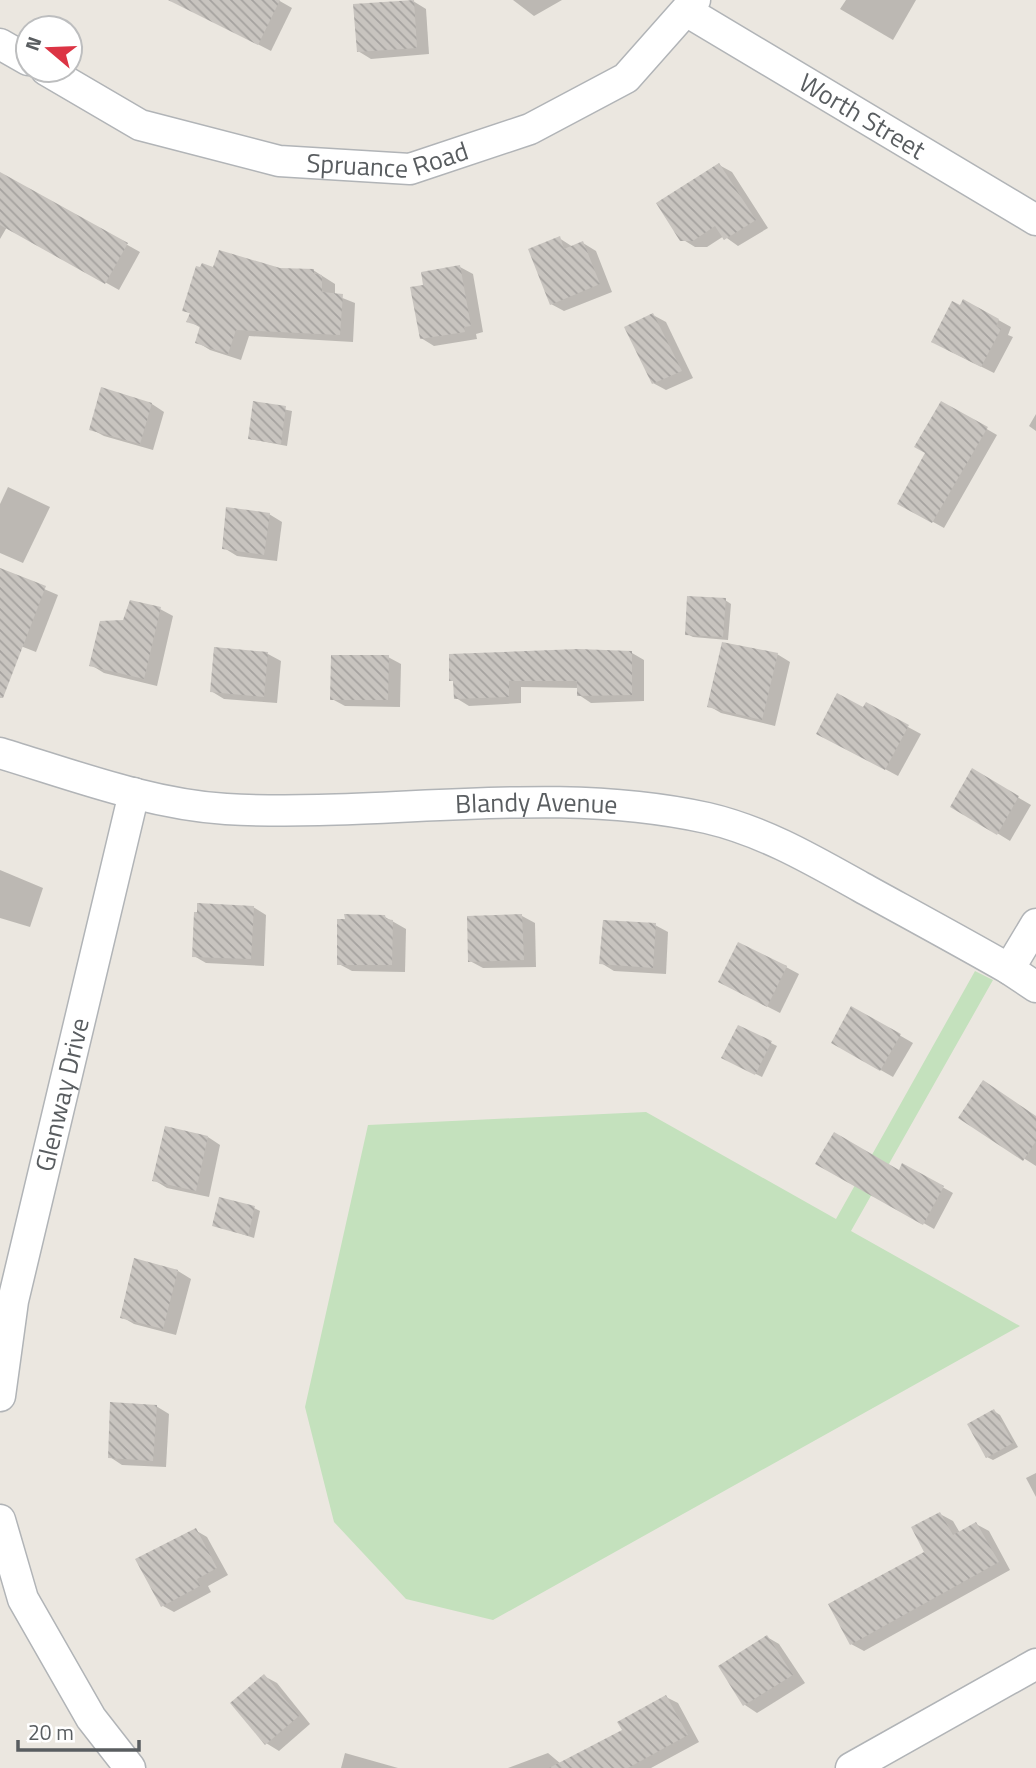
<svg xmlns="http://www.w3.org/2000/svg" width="1036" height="1768" viewBox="0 0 1036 1768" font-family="'Titillium Web',sans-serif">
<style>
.park{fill:#c4e1bd}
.shadow{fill:#0003}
.building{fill:url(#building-back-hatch)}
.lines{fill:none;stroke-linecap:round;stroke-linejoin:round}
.street-casing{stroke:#b1b4b7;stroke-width:33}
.street{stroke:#fff;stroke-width:30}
.labels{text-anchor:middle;stroke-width:5;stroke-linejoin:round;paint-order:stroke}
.street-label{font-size:26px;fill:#595d60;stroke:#fff}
</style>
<defs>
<pattern id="building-back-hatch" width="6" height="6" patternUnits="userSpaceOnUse" patternTransform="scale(1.75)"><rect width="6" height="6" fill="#c8c4bf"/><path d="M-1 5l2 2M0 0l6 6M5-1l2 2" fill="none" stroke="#a5a29f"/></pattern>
</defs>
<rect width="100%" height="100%" fill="#ebe7e0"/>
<polygon class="park" points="975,971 993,980 851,1231 1020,1326 493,1620 406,1599 334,1522 305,1407 368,1125 646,1112 836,1219"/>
<g class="shadow">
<polygon points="212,0 278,0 292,8 271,51 218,24"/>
<polygon points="513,0 562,0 534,16"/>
<polygon points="846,0 916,0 893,40 840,9"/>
<polygon points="413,1 426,9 429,54 371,59 358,51"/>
<polygon points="719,165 732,172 768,228 738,246 724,236 707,247 695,247 682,239"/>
<polygon points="0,174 140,252 119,290 7,227 0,239"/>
<polygon points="559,238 573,247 583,243 596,251 612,292 564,311 551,304"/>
<polygon points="460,267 473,274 483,332 476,334 477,339 434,346 421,338 425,286"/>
<polygon points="214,269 313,270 335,284 335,295 355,303 353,342 249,336 241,360 210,350 197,342 201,328 189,321 191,314 184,310"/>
<polygon points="964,301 1011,327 1008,335 1013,337 994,373 946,349"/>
<polygon points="653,315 666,322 693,378 666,390 653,383"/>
<polygon points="254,403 292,411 287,446 250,439"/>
<polygon points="942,403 997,435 944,528 899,503 927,453"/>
<polygon points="152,404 164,412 153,450 104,436 91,429"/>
<polygon points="1036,414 1036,431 1029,426"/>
<polygon points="8,487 50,507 23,563 0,553 0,504"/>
<polygon points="269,514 282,522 277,561 237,556 224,548"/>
<polygon points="0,570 58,595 36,652 0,638"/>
<polygon points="725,600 731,604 728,640 693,637 687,634"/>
<polygon points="160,609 173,616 157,686 104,673 91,665 124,622"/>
<polygon points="215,649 268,654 281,661 277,703 224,699 211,691"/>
<polygon points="632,653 644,660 644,701 591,703 579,695 579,688 521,687 521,703 469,706 456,698 455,682 451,680"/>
<polygon points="777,654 790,662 775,726 721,713 709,706"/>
<polygon points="388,657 401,664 400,707 345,706 332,699"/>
<polygon points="867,705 921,734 898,776 831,740"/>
<polygon points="973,771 1031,805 1010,841 953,806"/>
<polygon points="0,870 43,888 30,927 0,918"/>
<polygon points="253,907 266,915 264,966 206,963 194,956"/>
<polygon points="522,916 535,923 536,967 483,968 470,961"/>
<polygon points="385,917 406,929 405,972 352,971 339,964 347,921"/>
<polygon points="655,925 668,932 666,974 614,971 601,963"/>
<polygon points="786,967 799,974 780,1013 733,989"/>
<polygon points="852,1008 913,1043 893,1077 833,1043"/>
<polygon points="771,1043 777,1046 762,1077 730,1061"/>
<polygon points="1036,1116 1036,1166 960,1118"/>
<polygon points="208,1137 220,1145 209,1197 167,1188 154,1180"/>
<polygon points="818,1163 899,1172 903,1165 953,1193 934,1229"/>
<polygon points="254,1208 260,1211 254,1238 214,1225"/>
<polygon points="178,1271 191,1279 176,1335 134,1324 122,1317"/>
<polygon points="156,1406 169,1414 166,1467 122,1465 110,1457"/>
<polygon points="994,1411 1000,1415 1018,1447 993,1460 987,1457"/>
<polygon points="1036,1473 1036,1497 1026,1478"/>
<polygon points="940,1514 953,1521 960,1533 976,1524 989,1531 1010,1570 864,1651 851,1644 927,1553"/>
<polygon points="195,1530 207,1537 228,1575 208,1586 211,1592 174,1612 163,1606"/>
<polygon points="767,1637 779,1644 805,1683 757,1713 745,1705 720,1667"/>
<polygon points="264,1676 277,1683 310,1724 279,1751 266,1743"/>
<polygon points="666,1697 678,1703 699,1742 651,1768 508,1768 548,1753 561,1764 624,1731"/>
<polygon points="345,1753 398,1768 341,1768"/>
</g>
<g class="building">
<polygon points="168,0 280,0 258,45"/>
<polygon points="414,0 417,48 357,52 353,4"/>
<polygon points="719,163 756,220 724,240 715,226 693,241 680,241 656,203"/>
<polygon points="0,172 128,243 105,284 0,225"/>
<polygon points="560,236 564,249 583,241 600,284 550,305 528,249"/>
<polygon points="219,250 280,268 314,269 314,274 322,275 322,292 343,294 340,335 236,330 228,354 195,343 200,326 186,322 190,313 182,311 196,266 200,267 202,263 213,267"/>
<polygon points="460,265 471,326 464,327 465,332 420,339 410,287 423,285 421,272"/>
<polygon points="963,299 999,319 996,326 1001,329 981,367 931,342 952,301 960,305"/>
<polygon points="653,313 682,371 652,384 624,327"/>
<polygon points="101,387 152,403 140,444 89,430"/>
<polygon points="253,401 286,406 281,444 248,439"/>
<polygon points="941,401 988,427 932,523 897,504 925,453 914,447"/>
<polygon points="226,507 270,513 264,555 222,549"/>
<polygon points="0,568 46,586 3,698 0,698"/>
<polygon points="687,596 726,598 723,637 685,635"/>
<polygon points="130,600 161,607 144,679 89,666 100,621 123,620"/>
<polygon points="722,642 778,653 762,720 707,707"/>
<polygon points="214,647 268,652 264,697 210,692"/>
<polygon points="578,649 632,651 632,695 577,696 577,681 509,681 509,697 454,699 453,681 449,681 449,654"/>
<polygon points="331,655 389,655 388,700 330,700"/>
<polygon points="837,693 863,707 866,702 909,725 885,770 816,734"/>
<polygon points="972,768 1019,796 997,835 950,807"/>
<polygon points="197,903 254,906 251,959 192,957 194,912 197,912"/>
<polygon points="344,914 385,915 386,919 393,920 392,965 337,965 337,919 345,919"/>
<polygon points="522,914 524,960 468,962 467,916"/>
<polygon points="603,920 656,923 653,968 599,964"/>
<polygon points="738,942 787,966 767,1007 718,982"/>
<polygon points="851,1006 901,1034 880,1071 831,1043"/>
<polygon points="738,1025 772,1041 755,1075 721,1058"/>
<polygon points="983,1080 1036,1116 1036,1141 1023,1161 958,1118"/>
<polygon points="165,1126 208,1136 196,1191 152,1181"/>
<polygon points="834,1132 899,1170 902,1163 944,1186 923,1225 815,1164"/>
<polygon points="219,1197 255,1206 248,1236 212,1226"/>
<polygon points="134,1258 178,1270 163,1329 120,1318"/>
<polygon points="110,1402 157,1405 153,1461 108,1458"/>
<polygon points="994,1409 1013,1443 986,1458 967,1424"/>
<polygon points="940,1512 953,1535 976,1522 999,1562 850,1645 828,1604 924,1552 911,1527"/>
<polygon points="196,1528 217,1568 197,1579 200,1586 161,1607 135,1559"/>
<polygon points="767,1635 793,1675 743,1706 718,1666"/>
<polygon points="264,1674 299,1716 265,1745 230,1703"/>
<polygon points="666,1695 688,1735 628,1768 549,1768 622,1730 617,1722"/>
</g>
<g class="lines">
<g class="street-casing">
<g id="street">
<path id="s1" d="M688,12L1036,220"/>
<polyline points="0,44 28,60"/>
<path id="s2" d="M46,70L140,125L279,161L410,169L530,129L626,78L695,0"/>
<path id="s3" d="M0,753C73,775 149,804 226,809C386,818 548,783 707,818C763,831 811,859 861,887C910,914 960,941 1009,969L1036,987"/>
<polyline points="1009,969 1036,924"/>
<path id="s4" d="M0,1396L13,1301L134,793"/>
<polyline points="0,1520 23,1599 91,1718 130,1768"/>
<polyline points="851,1768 1036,1664"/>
</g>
</g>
<use href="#street" class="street"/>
</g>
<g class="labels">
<g class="street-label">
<text dy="9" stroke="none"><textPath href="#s1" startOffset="203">Worth Street</textPath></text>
<text dy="9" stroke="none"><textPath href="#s2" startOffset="362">Spruance Road</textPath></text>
<text dy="9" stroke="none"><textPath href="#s3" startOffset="544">Blandy Avenue</textPath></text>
<text dy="9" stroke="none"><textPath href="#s4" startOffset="308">Glenway Drive</textPath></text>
</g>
</g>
<g transform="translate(49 49) rotate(289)"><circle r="33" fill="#ffffff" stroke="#bdbebf" stroke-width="2"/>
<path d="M0-5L12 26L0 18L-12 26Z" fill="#dc3444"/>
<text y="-10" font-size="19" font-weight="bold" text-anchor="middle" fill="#595d60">N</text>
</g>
<path d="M18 1740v10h121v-10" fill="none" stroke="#595d60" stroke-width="3.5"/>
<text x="28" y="1740" font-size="21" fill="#595d60" stroke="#ffffff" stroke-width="5" paint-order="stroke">20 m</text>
</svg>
